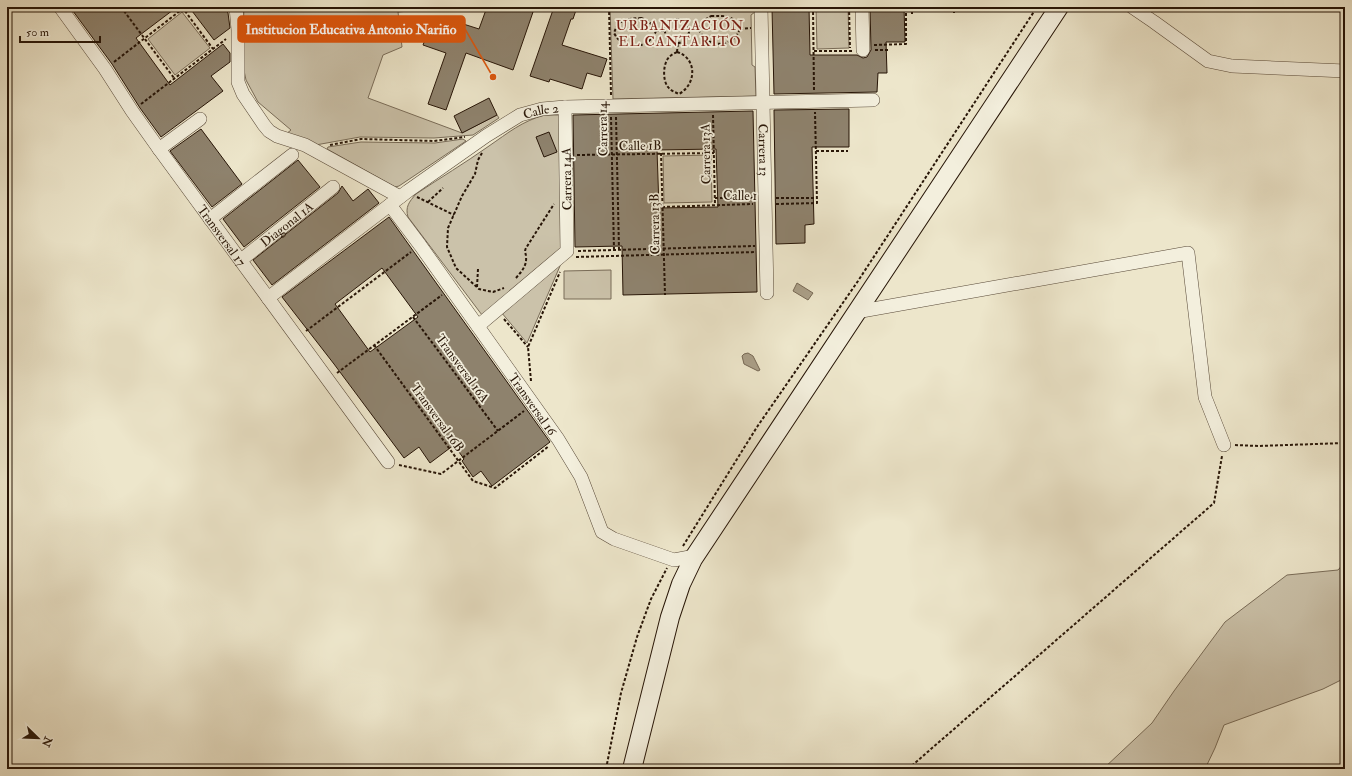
<svg xmlns="http://www.w3.org/2000/svg" width="1352" height="776" viewBox="0 0 1352 776" font-family="'IM FELL Double Pica',serif">
<style>
.green{fill:#cbc2aa;stroke:#796c58}
.water{fill:#aa9f88;stroke:#766854}
.building{fill:#8e826d;stroke:#271507;fill-rule:evenodd}
.lines{fill:none;stroke-linecap:round;stroke-linejoin:round}
.street-casing{stroke:#584938;stroke-width:14}
.secondary-casing{stroke:#271507;stroke-width:20}
.path{stroke:#271507;stroke-width:2;stroke-dasharray:3 2;stroke-linecap:butt}
.street{stroke:#f3efdd;stroke-width:13}
.secondary{stroke:#f3efdd;stroke-width:18}
.labels{text-anchor:middle;stroke-width:3.5;stroke-linejoin:round;paint-order:stroke}
.street-label{font-size:13px;fill:#271507;stroke:#f3efdd}
.neighbourhood-label{font-size:14px;letter-spacing:1px;fill:#7a1f14;stroke:#f3efdd}
.leader{fill:none;stroke:#de560c;stroke-width:1.5}
.callout-dot{fill:#de560c;stroke:#f3efdd;stroke-width:1.5}
.callout{fill:#de560c;stroke:#de560c;stroke-width:1.5}
.callout-label{font-size:14px;text-anchor:middle;font-weight:bold;fill:#fff}
</style>
<rect width="100%" height="100%" fill="#ede6cb"/>
<filter id="stains"><feTurbulence type="fractalNoise" baseFrequency=".005" numOctaves="4"/><feColorMatrix values="0 0 0 0 .2 0 0 0 0 .09 0 0 0 0 .02 0 0 0 .5 -.17"/></filter>
<radialGradient id="worn" r=".72"><stop offset=".6" stop-color="#630" stop-opacity="0"/><stop offset="1" stop-color="#630" stop-opacity=".3"/></radialGradient>
<g class="green">
<polygon points="244,7 416,7 420,10 398,12 402,47 383,55 368,98 462,133 497,115 499,118 473,135 434,138 360,137 310,146 286,134 291,130 258,102 246,80 242,61"/>
<polygon points="610,7 755,7 755,12 751,15 752,65 755,67 756,96 613,99"/>
<polygon points="816,7 848,7 849,48 817,49"/>
<polygon points="182,12 210,48 175,75 148,39"/>
<path d="M545,115H558L560,117L564,250L482,315L408,217C405,207 409,202 416,194C440,178 465,163 489,146C508,133 522,121 545,115Z"/>
<polygon points="463,139 466,141 399,186 395,187 327,149 328,147 361,142 435,143"/>
<polygon points="711,155 712,202 664,203 663,156"/>
<polygon points="560,262 560,266 527,343 501,312"/>
<polygon points="611,270 611,299 564,299 564,271"/>
<polygon points="1345,562 1345,678 1323,689 1224,725 1215,748 1205,769 1103,769 1152,723 1174,691 1225,622 1287,575 1338,570"/>
</g>
<g class="water">
<polygon points="797,283 813,293 808,300 793,291"/>
<polygon points="748,353 753,356 760,370 758,371 744,364 742,356 744,354"/>
</g>
<g class="building">
<polygon points="70,7 177,7 136,38 170,85 223,44 230,53 230,62 211,76 223,91 161,137 140,108 112,64"/>
<polygon points="189,7 224,7 228,13 230,28 214,40"/>
<polygon points="487,7 518,7 533,12 513,70 466,53 446,110 428,104 446,53 423,45 430,27 453,35 457,22 479,29"/>
<polygon points="554,7 577,7 573,19 571,19 562,45 607,59 601,77 587,73 582,89 550,79 549,82 530,76"/>
<polygon points="809,7 810,55 857,55 863,58 867,57 871,50 870,7 904,7 905,42 886,42 887,73 878,73 877,92 774,94 772,8"/>
<polygon points="489,98 497,115 462,133 454,116"/>
<polygon points="849,109 849,147 812,147 814,224 805,225 805,243 776,244 774,110"/>
<path d="M753,111L757,292L623,295L622,246L575,247L573,115ZM716,149L718,207L659,208L657,150Z"/>
<polygon points="201,129 242,184 212,207 170,151"/>
<polygon points="549,132 557,152 544,157 536,137"/>
<polygon points="298,160 320,187 244,247 223,219"/>
<polygon points="342,186 353,201 368,189 379,203 272,285 253,260 338,193"/>
<path d="M389,217L550,442L492,486L481,471L473,477L462,461L464,459L454,445L430,463L419,447L404,458L334,364L282,297ZM382,268L418,317L370,352L335,304Z"/>
</g>
<g class="lines">
<g class="street-casing">
<g id="street">
<path id="s1" d="M60,7L105,69L132,111L159,149L388,462"/>
<polyline points="236,7 238,30 238,82 243,94 264,125 269,131 277,136 305,145 400,197"/>
<path id="s2" d="M761,7L767,293"/>
<polyline points="862,7 863,50"/>
<polyline points="1132,7 1154,22 1208,61 1232,66 1345,71"/>
<polyline points="159,149 200,119"/>
<path id="s3" d="M390,205L420,245L558,439L581,477L602,532L614,539L674,560L695,556"/>
<polyline points="210,219 292,155"/>
<path id="s4" d="M241,260L333,187"/>
<path id="s5" d="M268,298L408,191L486,136L520,115L542,109L565,107L873,100"/>
<polyline points="856,312 1188,253 1205,397 1224,445"/>
<polyline points="478,326 567,251 565,107"/>
</g>
</g>
<g class="secondary-casing">
<polyline id="secondary" points="632,769 670,617 681,584 693,559 1059,7"/>
</g>
<g class="path">
<polyline points="121,7 174,78"/>
<polyline points="182,7 213,49"/>
<polyline points="609,7 611,95"/>
<polyline points="813,7 814,90"/>
<polyline points="849,7 850,48"/>
<polyline points="912,7 912,14"/>
<polyline points="954,7 954,13"/>
<path d="M711,16C725,16 733,14 740,29C733,48 708,49 699,30C701,23 704,20 711,16Z"/>
<path d="M641,18C649,21 652,24 656,31C649,50 623,51 614,33C619,18 627,19 641,18Z"/>
<circle cx="677" cy="31" r="12"/>
<polyline points="740,29 751,28"/>
<polyline points="689,30 699,30"/>
<polyline points="656,31 665,31"/>
<polyline points="874,45 906,44 906,7"/>
<polyline points="875,50 888,50"/>
<polyline points="814,51 852,51"/>
<path d="M677,52C697,58 697,84 679,94C675,92 671,91 668,87C663,81 663,67 667,60C669,56 673,54 677,52Z"/>
<polyline points="677,52 678,42"/>
<polyline points="114,62 185,7"/>
<polyline points="141,104 226,39"/>
<polyline points="713,115 715,205"/>
<polyline points="611,117 614,250"/>
<polyline points="616,117 619,250"/>
<polyline points="330,145 361,139 434,141 465,137"/>
<polyline points="816,151 848,151"/>
<polyline points="482,153 478,160 475,174 462,196 448,228 447,247 456,268 479,289 493,292 504,288"/>
<polyline points="661,153 665,295"/>
<polyline points="577,155 714,153"/>
<polyline points="417,197 454,215"/>
<polyline points="715,198 754,198"/>
<polyline points="776,198 817,198"/>
<polyline points="428,202 443,188"/>
<polyline points="776,204 817,203 815,112"/>
<polyline points="662,207 753,204"/>
<polyline points="578,251 755,246"/>
<polyline points="576,257 756,252"/>
<path d="M516,278C521,272 527,266 526,257C526,253 524,252 526,248L554,204"/>
<polyline points="477,287 478,269"/>
<polyline points="413,317 498,431"/>
<polyline points="504,319 528,347"/>
<polyline points="306,331 411,252"/>
<polyline points="374,345 473,481 495,488 549,446"/>
<polyline points="337,373 442,295"/>
<polyline points="531,381 528,347 560,272"/>
<polyline points="1235,445 1258,446 1345,443"/>
<polyline points="399,465 441,474 524,411"/>
<polyline points="683,546 757,427 858,281 1037,7"/>
<polyline points="606,769 621,693 637,637 651,599 667,568"/>
<polyline points="908,769 1214,503 1222,456"/>
</g>
<use href="#street" class="street"/>
<use href="#secondary" class="secondary"/>
</g>
<g class="labels">
<g class="street-label">
<text dy="5" stroke="none"><textPath href="#s5" startOffset="333">Calle 2</textPath></text>
<text transform="translate(602 129) rotate(-91)" y="5">Carrera 14</text>
<text transform="translate(640 145) rotate(-1)" y="5">Calle 1B</text>
<text dy="5" stroke="none"><textPath href="#s2" startOffset="143">Carrera 13</textPath></text>
<text transform="translate(705 154) rotate(-91)" y="5">Carrera 13A</text>
<text transform="translate(566 179) rotate(-91)" y="5">Carrera 14A</text>
<text x="740" y="200">Calle 1</text>
<text dy="5" stroke="none"><textPath href="#s4" startOffset="58">Diagonal 1A</textPath></text>
<text transform="translate(654 224) rotate(-91)" y="5">Carrera 13B</text>
<text dy="5" stroke="none"><textPath href="#s1" startOffset="280">Transversal 17</textPath></text>
<text transform="translate(463 368) rotate(54)" y="5">Transversal 16A</text>
<text dy="5" stroke="none"><textPath href="#s3" startOffset="245">Transversal 16</textPath></text>
<text transform="translate(438 417) rotate(54)" y="5">Transversal 16B</text>
</g>
<g class="neighbourhood-label">
<text x="680" y="30">URBANIZACIÓN<tspan x="680" dy="16">EL CANTARITO</tspan></text>
</g>
</g>
<path class="leader" d="M493 77L465 29"/>
<circle class="callout-dot" cx="493" cy="77" r="4"/>
<rect class="callout" x="238" y="16" width="227" height="26" rx="4"/>
<g class="callout-label">
<text x="351" y="34">Institucion Educativa Antonio Nariño</text>
</g>
<rect width="1352" height="776" fill="none" stroke="#ede6cb" stroke-width="24"/>
<rect x="8" y="8" width="1336" height="760" fill="none" stroke="#271507" stroke-width="2"/>
<rect x="12" y="12" width="1328" height="752" fill="none" stroke="#271507"/>
<g transform="translate(38 738) rotate(113)" stroke="#f3efdd" stroke-width="3" paint-order="stroke">
<path d="M0-3L7 15L0 10L-7 15Z" fill="#271507"/>
<text y="-6" font-size="11" font-weight="bold" text-anchor="middle" fill="#271507">N</text>
</g>
<path d="M20 36v6h80v-6" fill="none" stroke="#271507" stroke-width="2"/>
<text x="26" y="36" font-size="12" fill="#271507" stroke="#f3efdd" stroke-width="3" paint-order="stroke">50 m</text>
<rect width="100%" height="100%" filter="url(#stains)"/>
<rect width="100%" height="100%" fill="url(#worn)"/>
</svg>
